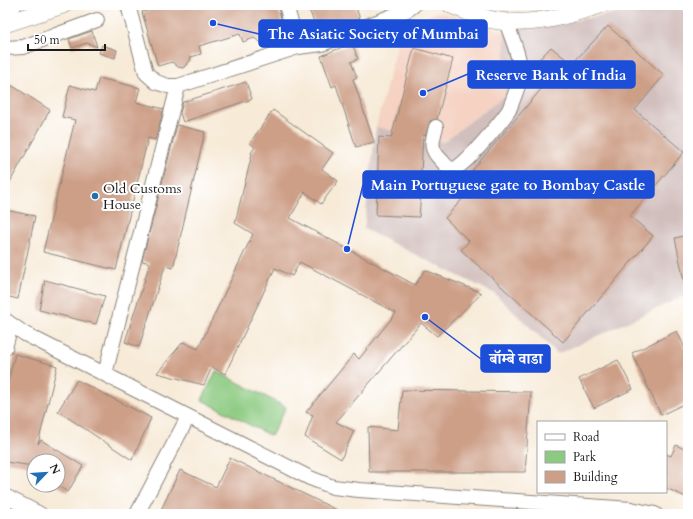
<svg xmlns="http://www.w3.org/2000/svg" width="693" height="519" viewBox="0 0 693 519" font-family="Cardo,'Noto Serif Devanagari',serif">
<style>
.built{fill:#f5d2c2}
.industrial{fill:#d1bfbd}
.green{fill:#8cca81;stroke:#54734e}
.building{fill:#cd9f87}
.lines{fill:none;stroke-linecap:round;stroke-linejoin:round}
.minor-casing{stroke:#8a837a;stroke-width:16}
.major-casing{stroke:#8a837a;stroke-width:18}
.minor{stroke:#fff;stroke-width:14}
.major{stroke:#fff;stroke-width:17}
.poi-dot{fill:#1f6fb2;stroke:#fff;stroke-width:1.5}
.labels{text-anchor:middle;stroke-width:4;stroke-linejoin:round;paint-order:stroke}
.poi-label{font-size:14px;fill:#1c1c1c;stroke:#fff;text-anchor:start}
.leader{fill:none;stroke:#1d4ed8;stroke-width:1.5}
.callout-dot{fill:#1d4ed8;stroke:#fff;stroke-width:1.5}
.callout{fill:#1d4ed8;stroke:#1d4ed8;stroke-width:1.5}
.callout-label{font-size:15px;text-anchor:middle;font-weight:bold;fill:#fff}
</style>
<rect width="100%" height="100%" fill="#fff"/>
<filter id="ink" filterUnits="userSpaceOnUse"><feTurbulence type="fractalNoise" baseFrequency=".025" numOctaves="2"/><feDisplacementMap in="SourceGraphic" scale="8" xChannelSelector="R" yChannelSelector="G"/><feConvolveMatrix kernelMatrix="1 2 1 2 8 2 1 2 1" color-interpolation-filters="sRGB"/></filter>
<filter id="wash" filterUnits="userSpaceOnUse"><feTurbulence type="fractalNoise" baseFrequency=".012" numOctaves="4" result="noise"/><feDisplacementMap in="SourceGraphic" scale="16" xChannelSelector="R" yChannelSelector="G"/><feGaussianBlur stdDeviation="0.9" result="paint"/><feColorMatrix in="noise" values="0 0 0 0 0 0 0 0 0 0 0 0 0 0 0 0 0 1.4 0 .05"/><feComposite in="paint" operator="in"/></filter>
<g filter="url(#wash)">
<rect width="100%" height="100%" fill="#f7ead7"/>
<polygon class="built" points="438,12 505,32 505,95 442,142 376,127 402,26"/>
<polygon class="industrial" points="637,5 683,5 688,27 688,294 558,354 495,294 364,229 376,127 443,142 505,95 505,32 617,13"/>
<polygon class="green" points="216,371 286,407 271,436 202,400"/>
<g id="blocks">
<g class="building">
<polygon points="168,5 277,5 284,28 273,32 270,40 266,42 262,43 254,38 243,42 240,34 199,46 201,54 191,57 190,61 183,68 178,67 172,62 158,66 142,12"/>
<polygon points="307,5 355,5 360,19 320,36"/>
<polygon points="608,26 664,75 635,110 684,152 630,216 653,236 563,342 461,250 469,241 445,218 478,182 469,174 548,81 533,66 551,47 572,64"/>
<polygon points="92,31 97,47 87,43 72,48 69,39"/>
<polygon points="352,43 358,59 351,62 357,77 353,79 374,142 356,147 336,85 332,87 321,56"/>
<polygon points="102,45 117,50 115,58 99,53"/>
<polygon points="414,48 453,59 437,119 430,121 425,136 423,135 421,173 439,173 438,194 421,193 419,217 376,215 379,137 391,138"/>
<polygon points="99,78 140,88 136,102 164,109 155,140 148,138 116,270 43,252 75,120 62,117 70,85 95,92"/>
<polygon points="5,81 50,110 5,191"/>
<polygon points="246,82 252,99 183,122 180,113 183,102"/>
<polygon points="273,110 333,153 322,169 338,181 321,204 305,192 290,218 415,285 425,270 482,293 437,336 421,323 336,422 354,431 341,459 305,437 313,415 306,412 354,354 359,359 396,313 300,262 292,276 275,268 225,374 212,367 204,385 157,373 183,342 198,349 253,234 235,223 252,154 251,153 255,147 250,143"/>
<polygon points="177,125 205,132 173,268 165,266 139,347 125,342 150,263 142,261"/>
<polygon points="5,210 35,216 18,299 5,296"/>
<polygon points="688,235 688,280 684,281 675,238"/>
<polygon points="45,280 105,296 96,324 39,310"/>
<polygon points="677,331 688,355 688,402 661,415 632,353"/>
<polygon points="15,354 57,366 38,444 41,440 83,466 68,492 58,486 58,461 34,461 34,466 5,462 5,394"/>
<polygon points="618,360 633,389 594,408 579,379"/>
<polygon points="77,380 151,418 132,460 58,411"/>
<polygon points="402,390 531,392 525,472 369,472 368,427 398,430"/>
<polygon points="676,445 688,451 688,498 666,488 666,454 671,456"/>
<polygon points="230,458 345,514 159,514 180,470 216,487"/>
</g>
</g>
</g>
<g filter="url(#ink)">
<use href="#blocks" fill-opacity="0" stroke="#8a837a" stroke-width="1"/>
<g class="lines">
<g class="minor-casing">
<g id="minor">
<polyline points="128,5 146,73 156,82 168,86 178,86 298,47 286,5"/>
<polyline points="298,47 322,44 407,10 414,5"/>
<polyline points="5,48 23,47 97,20"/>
<path d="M436,127C432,142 429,148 441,160C444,163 448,169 453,169C462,170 503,119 509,110C511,105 521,79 521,75C520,57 512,38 506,22"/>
<polyline points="5,320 25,334 310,478 333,487 359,490 631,509 655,514"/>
<polyline points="5,348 11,325"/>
<polyline points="105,374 178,86"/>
<polyline points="5,496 40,514"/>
<polyline points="137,514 188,417"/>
</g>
</g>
<g class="major-casing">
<g id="major">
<path d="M451,5C462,9 474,15 485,18C523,29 564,17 600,5"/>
<polyline points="5,8 13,5"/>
<polyline points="5,24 63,5"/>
</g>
</g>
<use href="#minor" class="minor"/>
<use href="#major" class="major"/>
</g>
</g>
<circle class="poi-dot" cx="95" cy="196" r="4"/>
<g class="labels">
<g class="poi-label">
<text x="103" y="193">Old Customs<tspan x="103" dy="16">House</tspan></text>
</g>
</g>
<path class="leader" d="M213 23L259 34M423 93L468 74M347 249L363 185M425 317L481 359"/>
<g class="callout-dot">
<circle cx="213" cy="23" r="4"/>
<circle cx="423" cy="93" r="4"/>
<circle cx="347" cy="249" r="4"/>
<circle cx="425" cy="317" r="4"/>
</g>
<g class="callout">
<rect x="259" y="20" width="228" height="27" rx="4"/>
<rect x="468" y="61" width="167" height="27" rx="4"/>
<rect x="363" y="171" width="291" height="27" rx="4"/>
<rect x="481" y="345" width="69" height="27" rx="4"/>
</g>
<g class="callout-label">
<text x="373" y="39">The Asiatic Society of Mumbai</text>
<text x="551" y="80">Reserve Bank of India</text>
<text x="508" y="190">Main Portuguese gate to Bombay Castle</text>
<text x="516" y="364">बॉम्बे वाडा</text>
</g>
<rect width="693" height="519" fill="none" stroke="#fff" stroke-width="20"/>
<rect x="537" y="421" width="130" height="72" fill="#ffffff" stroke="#a4a4a4"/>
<rect x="545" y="434" width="20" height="6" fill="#ffffff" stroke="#a4a4a4"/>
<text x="573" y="441" font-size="12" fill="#1c1c1c">Road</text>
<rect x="545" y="451" width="20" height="12" fill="#8cca81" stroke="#a4a4a4"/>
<text x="573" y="461" font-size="12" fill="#1c1c1c">Park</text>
<rect x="545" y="471" width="20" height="12" fill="#cd9f87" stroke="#a4a4a4"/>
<text x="573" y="481" font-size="12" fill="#1c1c1c">Building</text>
<g transform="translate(46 473) rotate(65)"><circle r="19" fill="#ffffff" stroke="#a4a4a4"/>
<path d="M0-3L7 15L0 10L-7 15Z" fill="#1f6fb2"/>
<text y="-6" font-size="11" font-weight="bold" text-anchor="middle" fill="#1c1c1c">N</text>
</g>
<path d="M28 44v6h77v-6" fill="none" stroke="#1c1c1c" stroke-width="2"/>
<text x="34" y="44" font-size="12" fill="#1c1c1c" stroke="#ffffff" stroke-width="3" paint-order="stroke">50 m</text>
</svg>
